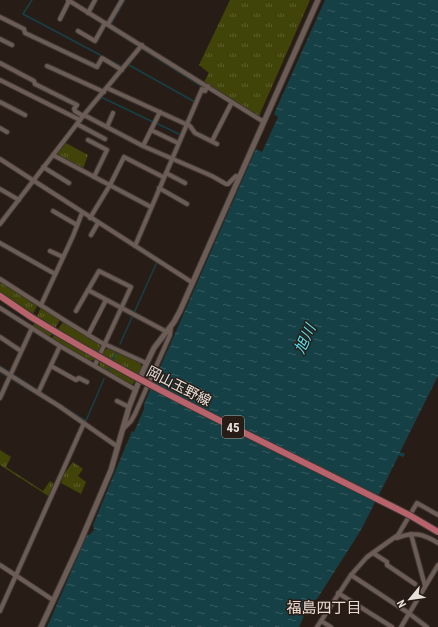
<svg xmlns="http://www.w3.org/2000/svg" width="438" height="627" viewBox="0 0 438 627" font-family="'Roboto Condensed','Noto Sans JP',sans-serif">
<style>
.grass{fill:url(#grass-tufts)}
.water{fill:url(#water-ripples)}
.lines{fill:none;stroke-linecap:round;stroke-linejoin:round}
.stream{stroke:#154046;stroke-width:1.5}
.minor-casing{stroke:#403733;stroke-width:6}
.tertiary-casing{stroke:#403733;stroke-width:7}
.primary-casing{stroke:#403733;stroke-width:8}
.minor{stroke:#6b5d55;stroke-width:4}
.tertiary{stroke:#6b5d55;stroke-width:5}
.primary{stroke:#b8636c;stroke-width:6}
.primary-bridge-casing{stroke:#403733;stroke-width:8;stroke-linecap:butt}
.primary-bridge{stroke:#b8636c;stroke-width:6}
.labels{text-anchor:middle;stroke-width:3;stroke-linejoin:round;paint-order:stroke}
.shield{fill:#281d16;stroke:#aea6a0;stroke-width:1}
.shield-label{font-size:13px;font-weight:bold;fill:#e8e0db}
.street-label{font-size:14px;fill:#e8e0db;stroke:#281d16}
.water-label{font-size:15px;font-style:italic;fill:#56e0f0;stroke:#281d16}
.neighbourhood-label{font-size:15px;fill:#ebdad1;stroke:#281d16}
</style>
<defs>
<pattern id="grass-tufts" width="24" height="20" patternUnits="userSpaceOnUse"><rect width="24" height="20" fill="#414408"/><path d="M3 7l-1-3M5 7V3M7 7l1-3M15 17l-1-3M17 17v-4M19 17l1-3" fill="none" stroke="#5c5f2b"/></pattern>
<pattern id="water-ripples" width="26" height="14" patternUnits="userSpaceOnUse"><rect width="26" height="14" fill="#154046"/><path d="M2 4q2-2 4 0t4 0M15 11q2-2 4 0t4 0" fill="none" stroke="#375b60"/></pattern>
</defs>
<rect width="100%" height="100%" fill="#281d16"/>
<g class="grass">
<polygon points="230,0 310,0 259,116 257,116 204,82 209,73 199,65"/>
<polygon points="66,143 88,155 83,169 56,155"/>
<polygon points="0,282 37,306 33,314 0,293"/>
<polygon points="41,307 60,320 50,337 33,326"/>
<polygon points="63,322 100,345 101,349 94,360 89,361 52,338"/>
<polygon points="108,348 140,363 142,367 133,384 131,384 110,373 100,367 99,363 104,351"/>
<polygon points="0,450 11,457 6,467 43,491 50,481 55,485 50,497 0,465"/>
<polygon points="73,462 83,469 78,476 86,482 81,494 61,483 64,474"/>
</g>
<path class="water" d="M325,0H438V376L400,452L405,454L403,457L399,455L361,530L317,599C305,604 305,617 299,627H47L87,535H89L94,530L93,525L132,431L134,432L144,409V404L256,149L262,152L278,117L274,114Z"/>
<g class="lines">
<g class="stream">
<polyline points="32,0 23,14 104,57"/>
<polyline points="125,0 109,28 204,88 203,90"/>
<polyline points="107,59 123,67"/>
<polyline points="129,65 195,102"/>
<polyline points="101,97 153,122"/>
<polyline points="156,123 181,135"/>
<polyline points="80,124 85,117"/>
<polyline points="120,344 157,262"/>
<polyline points="112,361 116,353"/>
<polyline points="0,366 86,421"/>
<polyline points="108,370 111,365"/>
<polyline points="0,372 44,399"/>
<polyline points="85,423 104,379"/>
<polyline points="0,563 15,573"/>
</g>
<g class="minor-casing">
<g id="minor">
<polyline points="68,0 264,122"/>
<polyline points="88,13 95,0"/>
<polyline points="0,17 24,29 25,33 97,67 102,58 122,70"/>
<polyline points="60,19 69,1"/>
<polyline points="108,24 122,0"/>
<polyline points="78,31 95,41 105,23"/>
<polyline points="0,39 12,45"/>
<polyline points="0,63 34,81 35,84 77,105 74,109 75,111 83,116"/>
<polyline points="47,66 104,92"/>
<polyline points="0,80 80,120"/>
<polyline points="107,88 190,126 195,133 217,144"/>
<polyline points="0,102 25,115"/>
<polyline points="160,112 143,146 212,176 226,184 228,184 236,176 239,178"/>
<polyline points="84,115 143,146"/>
<polyline points="77,124 105,139"/>
<polyline points="107,127 113,113"/>
<polyline points="0,128 7,132"/>
<polyline points="151,130 178,143"/>
<polyline points="88,140 107,150 94,177"/>
<polyline points="212,141 232,102"/>
<polyline points="53,155 151,207"/>
<polyline points="0,159 193,283"/>
<polyline points="43,167 69,183"/>
<polyline points="166,173 185,183"/>
<polyline points="159,188 187,204"/>
<polyline points="0,189 19,200"/>
<polyline points="53,211 77,225"/>
<polyline points="90,218 110,185 124,157 163,177"/>
<polyline points="0,224 83,116 142,45"/>
<polyline points="91,235 98,223"/>
<polyline points="0,243 55,274"/>
<polyline points="135,246 202,89 205,91 208,86"/>
<polyline points="50,251 63,257"/>
<polyline points="0,279 64,320 100,342 146,363"/>
<polyline points="88,290 167,332"/>
<polyline points="41,305 73,236 82,213"/>
<polyline points="0,308 60,346 136,390"/>
<polyline points="76,311 99,271 131,287 95,365"/>
<polyline points="88,335 106,300"/>
<polyline points="0,337 21,351"/>
<polyline points="51,366 76,380 79,378 87,382"/>
<polyline points="0,369 59,406 118,447"/>
<polyline points="38,393 60,346"/>
<polyline points="0,398 32,328"/>
<polyline points="117,401 129,407"/>
<polyline points="124,428 131,421 135,414 170,335 171,326"/>
<polyline points="411,534 425,586"/>
<path d="M397,538C413,531 424,534 438,543"/>
<polyline points="373,553 387,562 387,565 415,584"/>
<polyline points="0,565 53,600"/>
<polyline points="351,575 407,612 427,627"/>
<polyline points="338,593 392,627"/>
<polyline points="0,611 84,423"/>
<polyline points="321,621 331,627"/>
<polyline points="317,627 351,575 367,557 398,535 417,503 438,515"/>
<polyline points="401,627 438,565"/>
</g>
</g>
<g class="tertiary-casing">
<polyline id="tertiary" points="41,627 79,545 111,470 129,407 143,371 154,348 174,322 180,311 318,0"/>
</g>
<g class="primary-casing">
<polyline id="primary" points="0,296 31,317"/>
</g>
<use href="#minor" class="minor"/>
<use href="#tertiary" class="tertiary"/>
<use href="#primary" class="primary"/>
<g class="primary-bridge-casing">
<path id="primary-bridge" d="M31,317C153,392 284,451 411,516L438,532"/>
</g>
<use href="#primary-bridge" class="primary-bridge"/>
</g>
<g class="labels">
<rect class="shield" x="222" y="416" width="22" height="22" rx="3"/>
<g class="shield-label">
<text x="233" y="432">45</text>
</g>
<g class="street-label">
<text transform="translate(179 386) rotate(27)" y="5">岡山玉野線</text>
</g>
<g class="water-label">
<text transform="translate(305 339) rotate(-65)" y="5">旭川</text>
</g>
<g class="neighbourhood-label">
<text x="324" y="613">福島四丁目</text>
</g>
</g>
<g transform="translate(410 599) rotate(241)" stroke="#281d16" stroke-width="3" paint-order="stroke">
<path d="M0-3L7 15L0 10L-7 15Z" fill="#e8e0db"/>
<text y="-6" font-size="11" font-weight="bold" text-anchor="middle" fill="#e8e0db">N</text>
</g>
</svg>
